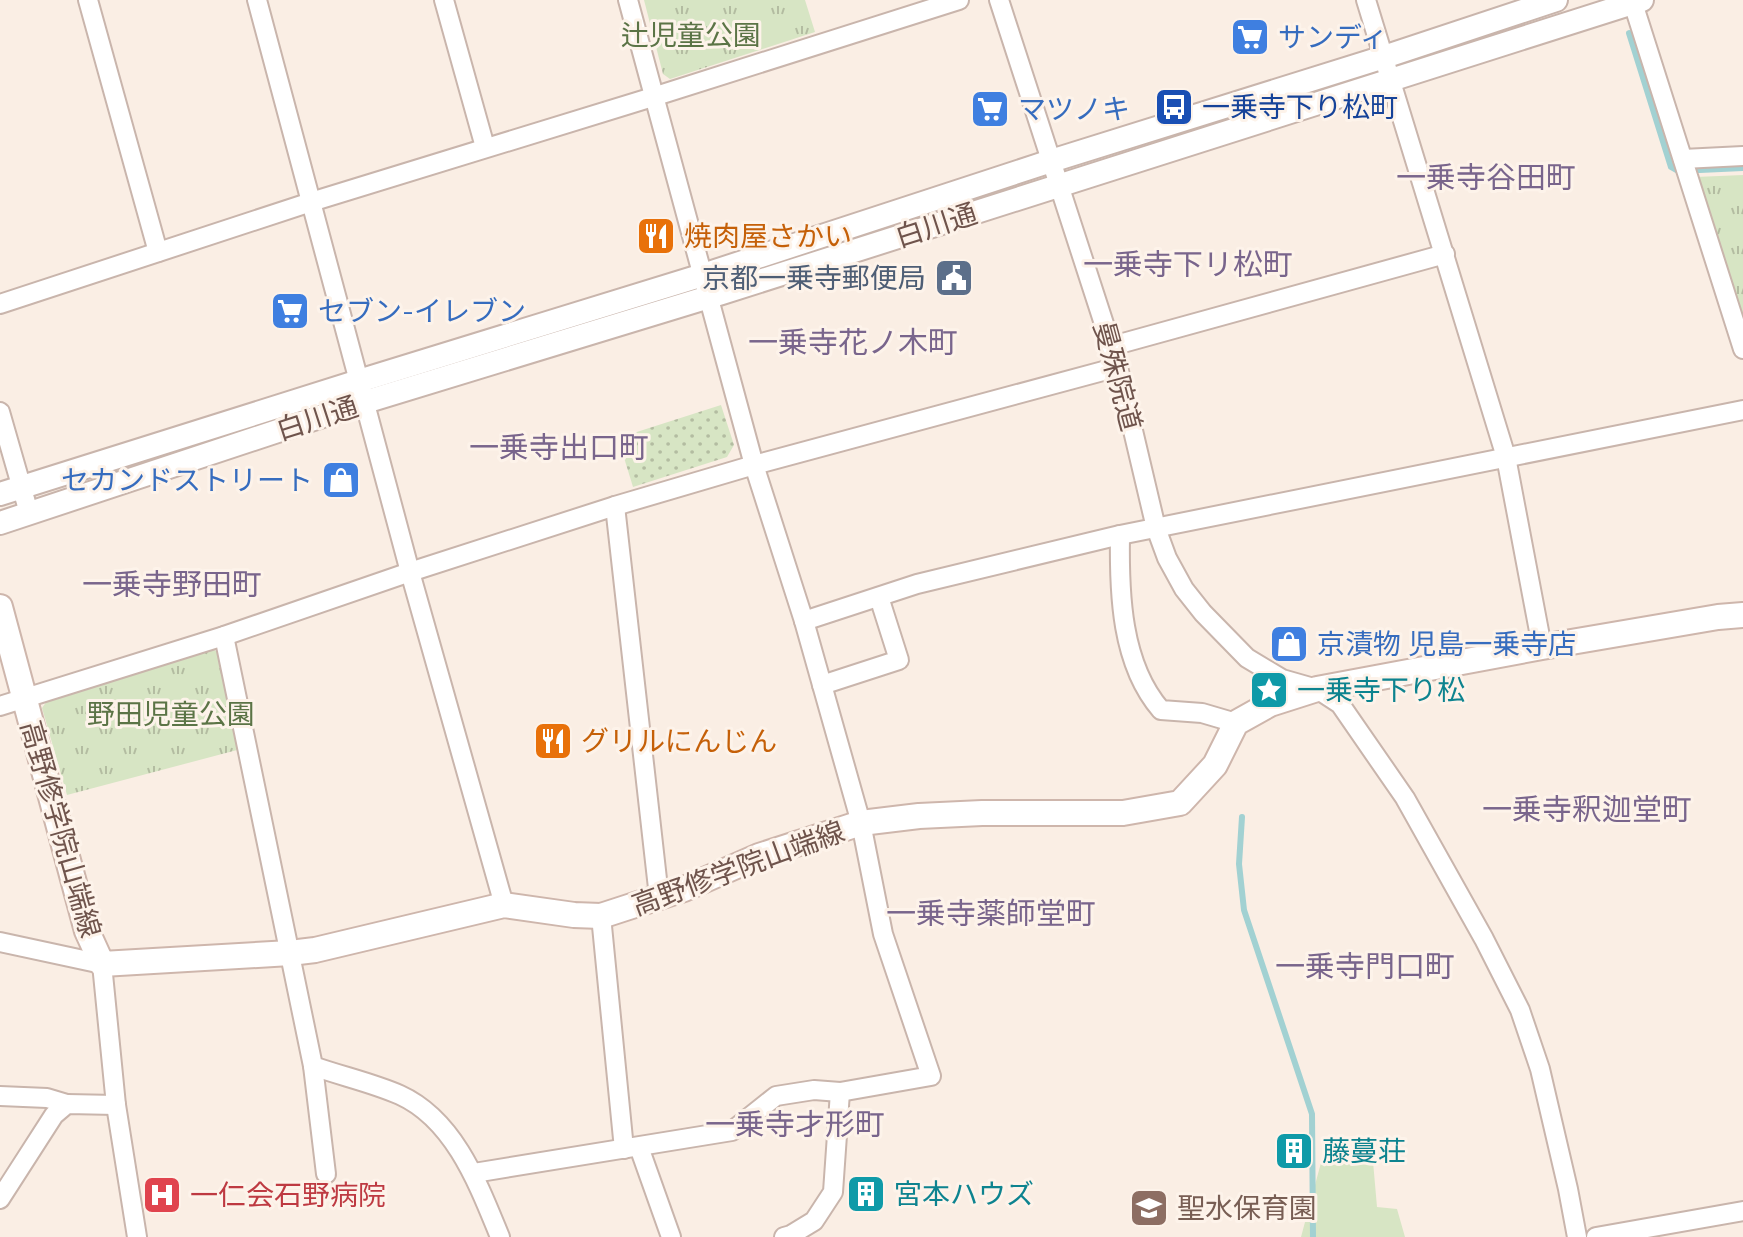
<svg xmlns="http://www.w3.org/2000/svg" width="1743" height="1237" viewBox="0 0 1743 1237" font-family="Mulish,'Noto Sans JP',sans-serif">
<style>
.grass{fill:url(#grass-dots)}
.park{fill:url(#park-tufts)}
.garden{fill:#d7e5c4}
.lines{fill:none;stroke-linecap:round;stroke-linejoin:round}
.stream{stroke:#a2d1d2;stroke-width:6}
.minor-casing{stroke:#c9b5ac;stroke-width:22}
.tertiary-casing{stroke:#c9b5ac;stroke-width:26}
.secondary-casing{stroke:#ceb6ac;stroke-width:28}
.minor{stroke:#fff;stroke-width:18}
.tertiary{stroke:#fff;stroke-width:22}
.secondary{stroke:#fff;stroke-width:24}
.labels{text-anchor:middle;stroke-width:6;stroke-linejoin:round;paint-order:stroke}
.park-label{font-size:28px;fill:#5b7446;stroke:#fdf3ea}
.shop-label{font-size:28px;fill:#366cbe;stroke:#fdf3ea;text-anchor:start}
.transit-label{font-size:28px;fill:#164399;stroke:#fdf3ea;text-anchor:start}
.street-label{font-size:28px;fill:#6f544c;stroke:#fdf3ea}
.food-label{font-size:28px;fill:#c56008;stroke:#fdf3ea;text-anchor:start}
.service-label{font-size:28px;fill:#4e5e75;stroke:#fdf3ea;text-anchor:end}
.culture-label{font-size:28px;fill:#0d838f;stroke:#fdf3ea;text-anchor:start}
.health-label{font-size:28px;fill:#be3a42;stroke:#fdf3ea;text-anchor:start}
.education-label{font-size:28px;fill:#785e54;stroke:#fdf3ea;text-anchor:start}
.neighbourhood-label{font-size:30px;fill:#79658c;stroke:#fdf3ea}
</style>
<defs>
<pattern id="grass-dots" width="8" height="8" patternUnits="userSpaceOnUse" patternTransform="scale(2)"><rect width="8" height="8" fill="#d7e5c4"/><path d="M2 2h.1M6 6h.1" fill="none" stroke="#b3bca1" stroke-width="1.8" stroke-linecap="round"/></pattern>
<pattern id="park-tufts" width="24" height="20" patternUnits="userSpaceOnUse" patternTransform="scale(2)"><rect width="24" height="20" fill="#d7e5c4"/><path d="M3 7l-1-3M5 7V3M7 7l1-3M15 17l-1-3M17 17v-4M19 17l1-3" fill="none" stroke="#b3bca1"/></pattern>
</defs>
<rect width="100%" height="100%" fill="#faeee4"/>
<polygon class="grass" points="721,405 734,445 727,457 633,487 618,438"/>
<g class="park">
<polygon points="644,0 805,0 815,32 670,79 663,74"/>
<polygon points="1743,175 1743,321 1695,177"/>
<polygon points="209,647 221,654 241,749 67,795 42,708 49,698"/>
</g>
<polygon class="garden" points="1372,1150 1377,1207 1397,1209 1405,1237 1301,1237 1322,1159"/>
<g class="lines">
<g class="stream">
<polyline points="1629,33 1671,167 1678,171 1743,168"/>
<polyline points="1242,817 1239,864 1244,910 1312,1114 1313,1237"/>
</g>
<g class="minor-casing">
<g id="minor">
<polyline points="88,0 158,252"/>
<polyline points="257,0 410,572 504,905"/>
<polyline points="444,0 485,147"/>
<polyline points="999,0 1118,367 1156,528 1167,558 1184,589 1203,613 1247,658 1282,679 1317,689 1340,704 1405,798 1484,939 1520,1010 1540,1069 1568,1189 1577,1237"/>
<polyline points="1366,0 1506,457 1542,647"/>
<polyline points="1632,0 1743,349"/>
<polyline points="1683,159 1743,156"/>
<polyline points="0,304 311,202 656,96 959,0"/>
<polyline points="1112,346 1445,254"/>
<polyline points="0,412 29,513"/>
<polyline points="615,506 659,897"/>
<path d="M1120,535C1119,593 1121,664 1161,710L1202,713L1236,723"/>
<polyline points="804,621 917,584 1120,535 1743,410"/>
<path d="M224,636L313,1066C341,1076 373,1083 400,1095C455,1120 479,1186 500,1237"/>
<polyline points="822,685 899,660 879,597"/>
<polyline points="0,706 224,636 410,572 615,506 754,465 1118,367"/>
<polyline points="601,916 624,1149"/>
<polyline points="0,942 102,964 116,1105 137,1237"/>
<polyline points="313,1066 326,1174"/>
<polyline points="0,1096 47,1098 67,1104"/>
<polyline points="639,1147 671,1237"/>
<polyline points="474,1173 732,1131 776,1096 814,1090 840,1092 931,1076 883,934 861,823 804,621 754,465 628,0"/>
<polyline points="0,1199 54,1115 67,1104 116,1105"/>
<polyline points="784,1237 791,1235 814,1221 833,1192 840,1092"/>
<polyline points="1596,1237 1743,1211"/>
</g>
</g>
<g class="tertiary-casing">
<g id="tertiary">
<polyline points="0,494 359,381 703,275 1051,161 1384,57 1556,0"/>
<polyline points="0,523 365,402 722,293 1642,0"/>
</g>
</g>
<g class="secondary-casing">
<polyline id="secondary" points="0,607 87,931 102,964 290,953 315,950 504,905 574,915 601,916 684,889 759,856 861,823 919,816 982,813 1123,813 1180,803 1215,765 1236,723 1270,704 1317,689 1542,647 1718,617 1743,615"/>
</g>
<use href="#minor" class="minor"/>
<use href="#tertiary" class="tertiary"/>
<use href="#secondary" class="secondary"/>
</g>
<defs>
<g id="supermarket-square" transform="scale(2)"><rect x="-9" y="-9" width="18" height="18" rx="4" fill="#3f7fe0" stroke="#fdf3ea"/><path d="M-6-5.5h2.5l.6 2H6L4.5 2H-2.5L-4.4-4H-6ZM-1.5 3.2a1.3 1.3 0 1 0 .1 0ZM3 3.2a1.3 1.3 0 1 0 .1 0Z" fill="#fff"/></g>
<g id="bus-square" transform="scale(2)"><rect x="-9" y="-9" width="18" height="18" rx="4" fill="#1a4fb4" stroke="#fdf3ea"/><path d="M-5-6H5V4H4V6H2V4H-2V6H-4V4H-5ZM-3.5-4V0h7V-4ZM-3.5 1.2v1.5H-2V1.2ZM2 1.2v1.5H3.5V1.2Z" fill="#fff"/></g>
<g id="restaurant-square" transform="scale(2)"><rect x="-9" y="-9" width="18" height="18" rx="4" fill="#e8710a" stroke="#fdf3ea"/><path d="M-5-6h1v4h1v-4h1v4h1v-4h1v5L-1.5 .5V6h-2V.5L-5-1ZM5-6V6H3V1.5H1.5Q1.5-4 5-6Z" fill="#fff"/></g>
<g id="civic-square" transform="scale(2)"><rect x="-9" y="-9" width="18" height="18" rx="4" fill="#5c6f8a" stroke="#fdf3ea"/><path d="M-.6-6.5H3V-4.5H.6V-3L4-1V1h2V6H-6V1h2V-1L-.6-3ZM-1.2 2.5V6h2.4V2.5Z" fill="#fff"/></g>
<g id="shop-square" transform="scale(2)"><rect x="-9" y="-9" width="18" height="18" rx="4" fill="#3f7fe0" stroke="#fdf3ea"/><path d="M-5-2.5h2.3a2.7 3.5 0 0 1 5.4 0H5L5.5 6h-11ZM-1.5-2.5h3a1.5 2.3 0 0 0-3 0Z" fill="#fff"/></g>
<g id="sight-square" transform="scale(2)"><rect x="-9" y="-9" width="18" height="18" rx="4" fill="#0f9aa8" stroke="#fdf3ea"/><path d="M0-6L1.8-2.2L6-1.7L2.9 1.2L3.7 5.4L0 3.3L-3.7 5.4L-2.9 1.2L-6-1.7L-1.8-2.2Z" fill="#fff"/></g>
<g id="building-square" transform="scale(2)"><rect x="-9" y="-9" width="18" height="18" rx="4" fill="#0f9aa8" stroke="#fdf3ea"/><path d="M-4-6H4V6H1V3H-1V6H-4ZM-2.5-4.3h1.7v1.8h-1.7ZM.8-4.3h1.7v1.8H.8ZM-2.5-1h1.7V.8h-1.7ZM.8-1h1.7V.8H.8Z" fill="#fff"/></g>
<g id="hospital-square" transform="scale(2)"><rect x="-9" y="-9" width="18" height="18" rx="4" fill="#e0444e" stroke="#fdf3ea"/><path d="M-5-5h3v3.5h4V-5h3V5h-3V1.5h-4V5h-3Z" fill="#fff"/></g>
<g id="school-square" transform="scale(2)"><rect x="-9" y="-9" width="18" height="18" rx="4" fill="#8d6e63" stroke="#fdf3ea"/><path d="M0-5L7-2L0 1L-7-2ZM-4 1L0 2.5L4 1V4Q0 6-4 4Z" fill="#fff"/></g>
</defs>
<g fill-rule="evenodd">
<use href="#supermarket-square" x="1250" y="37"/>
<use href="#bus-square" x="1174" y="107"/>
<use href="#supermarket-square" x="990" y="109"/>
<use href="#restaurant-square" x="656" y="236"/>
<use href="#civic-square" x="954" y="278"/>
<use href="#supermarket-square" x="290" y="311"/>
<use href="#shop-square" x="341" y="480"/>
<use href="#shop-square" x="1289" y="644"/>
<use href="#sight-square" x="1269" y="690"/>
<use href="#restaurant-square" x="553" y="741"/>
<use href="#building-square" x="1294" y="1151"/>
<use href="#building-square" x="866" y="1194"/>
<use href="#hospital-square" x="162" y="1195"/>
<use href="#school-square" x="1149" y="1208"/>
</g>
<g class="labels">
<g class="park-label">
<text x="691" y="45">辻児童公園</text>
<text x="171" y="724">野田児童公園</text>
</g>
<g class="shop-label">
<text x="1278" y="47">サンディ</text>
<text x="1018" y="119">マツノキ</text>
<text x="318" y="321">セブン-イレブン</text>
<text x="313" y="490" text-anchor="end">セカンドストリート</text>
<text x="1317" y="654">京漬物 児島一乗寺店</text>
</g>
<g class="transit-label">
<text x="1202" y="117">一乗寺下り松町</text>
</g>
<g class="street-label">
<text transform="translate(936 225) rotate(-18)" y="10">白川通</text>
<text transform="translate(1118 376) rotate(75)" y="10">曼殊院道</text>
<text transform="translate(317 418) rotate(-18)" y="10">白川通</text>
<text transform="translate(61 829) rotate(74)" y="10">高野修学院山端線</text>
<text transform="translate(738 868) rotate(-20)" y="10">高野修学院山端線</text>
</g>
<g class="food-label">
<text x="684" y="246">焼肉屋さかい</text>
<text x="581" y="751">グリルにんじん</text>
</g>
<g class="service-label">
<text x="926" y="288">京都一乗寺郵便局</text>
</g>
<g class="culture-label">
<text x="1297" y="700">一乗寺下り松</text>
<text x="1322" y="1161">藤蔓荘</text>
<text x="894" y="1204">宮本ハウズ</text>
</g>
<g class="health-label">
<text x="190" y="1205">一仁会石野病院</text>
</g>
<g class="education-label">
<text x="1177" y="1218">聖水保育園</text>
</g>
<g class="neighbourhood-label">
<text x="1486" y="188">一乗寺谷田町</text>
<text x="1188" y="275">一乗寺下リ松町</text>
<text x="853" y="353">一乗寺花ノ木町</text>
<text x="559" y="458">一乗寺出口町</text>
<text x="172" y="595">一乗寺野田町</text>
<text x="1587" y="820">一乗寺釈迦堂町</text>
<text x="991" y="924">一乗寺薬師堂町</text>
<text x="1365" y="977">一乗寺門口町</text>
<text x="795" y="1135">一乗寺才形町</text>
</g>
</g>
</svg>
